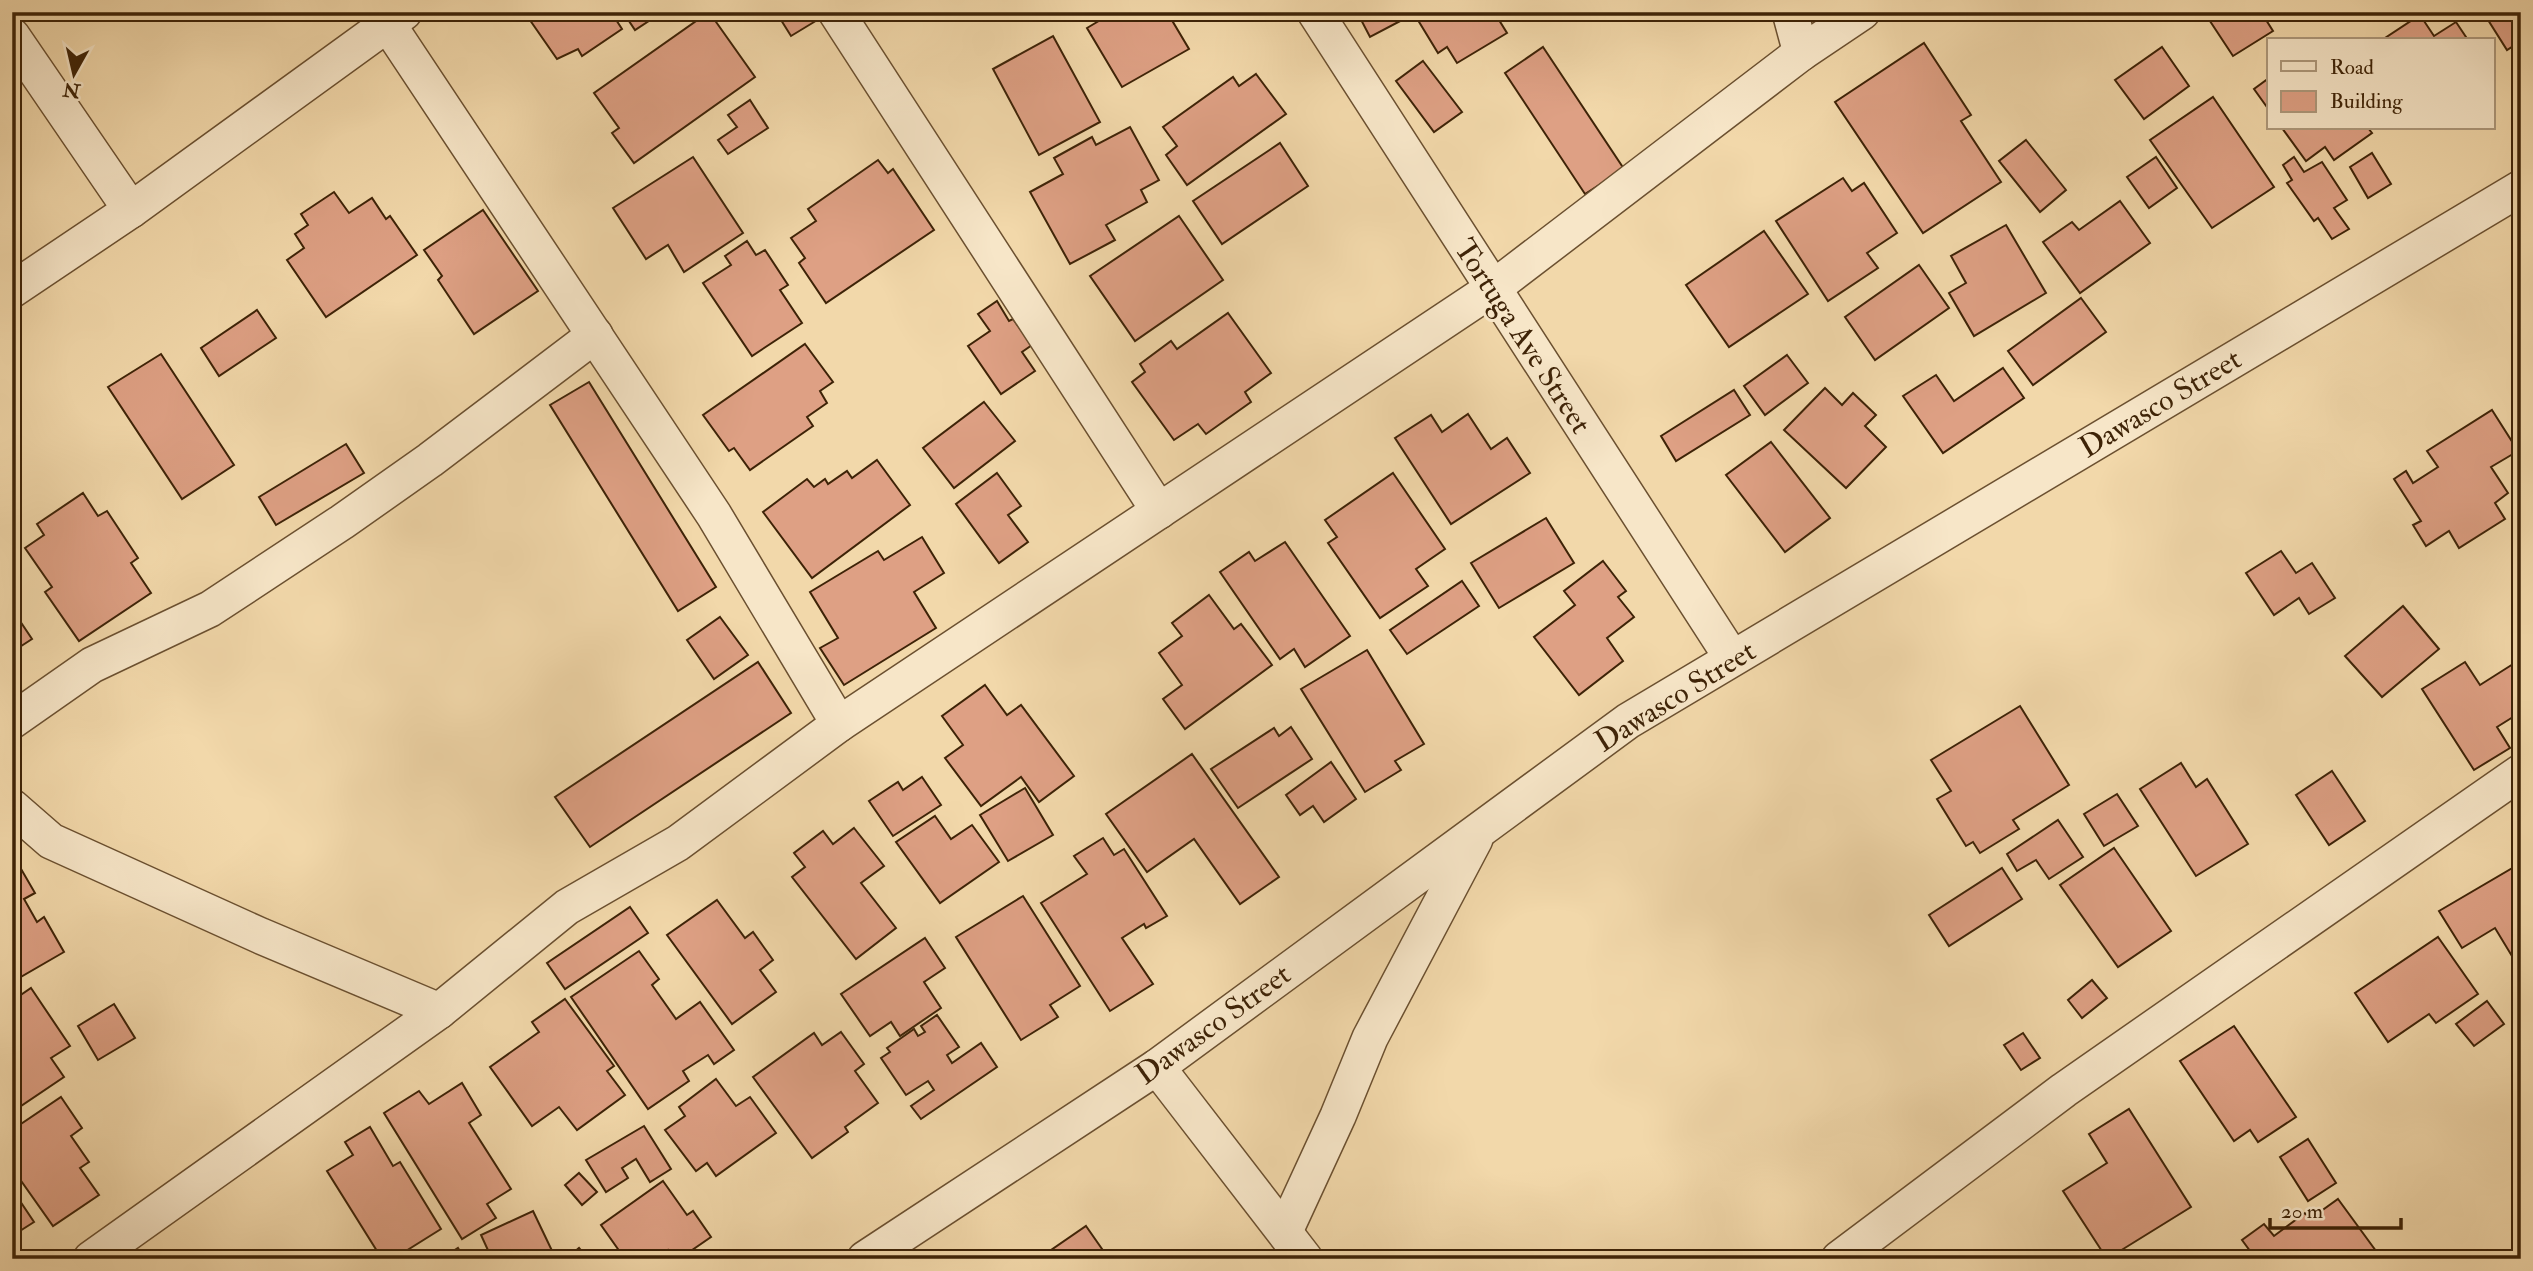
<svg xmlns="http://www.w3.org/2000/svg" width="2533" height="1271" viewBox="0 0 2533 1271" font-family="'IM FELL Double Pica',serif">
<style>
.building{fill:#dea084;stroke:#3e2307;stroke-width:2}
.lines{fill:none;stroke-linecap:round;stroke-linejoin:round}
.minor-casing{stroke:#6b5030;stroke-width:38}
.minor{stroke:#f7e6c8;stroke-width:35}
.labels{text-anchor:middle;stroke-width:6;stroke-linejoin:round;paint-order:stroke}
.street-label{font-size:30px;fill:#3e2307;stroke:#f7e6c8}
</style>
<rect width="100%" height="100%" fill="#f2d8aa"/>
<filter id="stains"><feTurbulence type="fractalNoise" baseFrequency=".00286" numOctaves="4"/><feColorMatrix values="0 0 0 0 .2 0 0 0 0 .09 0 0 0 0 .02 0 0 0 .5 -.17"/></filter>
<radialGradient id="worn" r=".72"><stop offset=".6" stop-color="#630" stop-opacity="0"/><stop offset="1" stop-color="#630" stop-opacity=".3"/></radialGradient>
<g class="building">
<polygon points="611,12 622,29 582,56 578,49 557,59 525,13"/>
<polygon points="623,12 661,12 661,13 635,30"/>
<polygon points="709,12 755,77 634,163 612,133 619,128 594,93"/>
<polygon points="776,12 815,12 819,19 791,36"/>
<polygon points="1114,12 1190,12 1173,22 1189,49 1122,87 1087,28"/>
<polygon points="1357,12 1403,12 1406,18 1370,37"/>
<polygon points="1413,12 1494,12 1507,33 1457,63 1447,47 1438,53"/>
<polygon points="2204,12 2261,12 2273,31 2233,56"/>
<polygon points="2483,12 2521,12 2521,41 2507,50"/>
<polygon points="2420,15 2434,36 2456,22 2468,40 2382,40"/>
<polygon points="1053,36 1100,122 1039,155 993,69"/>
<polygon points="1924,43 1971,115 1961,121 2001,182 1923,233 1835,102"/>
<polygon points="1543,47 1624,169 1585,194 1505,73"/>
<polygon points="2162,47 2189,86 2144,119 2115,80"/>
<polygon points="1423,61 1462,112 1434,132 1396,81"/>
<polygon points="1256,74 1286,114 1187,185 1166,155 1177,146 1163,127 1233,77 1239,86"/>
<polygon points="2269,78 2269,110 2254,89"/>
<polygon points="2213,97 2274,187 2212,228 2150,140"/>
<polygon points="750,100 768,128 728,154 718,140 737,127 728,115"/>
<polygon points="1130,127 1159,180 1141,190 1147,202 1106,225 1115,240 1070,264 1030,192 1063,174 1054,158 1092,137 1096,145"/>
<polygon points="2282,128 2368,128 2372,133 2334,160 2325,147 2306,161"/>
<polygon points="2026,140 2066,190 2040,212 1999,161"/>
<polygon points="1280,143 1308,186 1222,244 1193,201"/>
<polygon points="2372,153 2391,184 2368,198 2350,167"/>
<polygon points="693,157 743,233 684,272 668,245 646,259 613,208"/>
<polygon points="2156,157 2177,188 2149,208 2127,177"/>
<polygon points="2294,157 2304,172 2322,162 2347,200 2334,208 2349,229 2332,239 2318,218 2314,221 2287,183 2292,180 2283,165"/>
<polygon points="878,160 888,173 893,169 934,230 826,303 799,263 805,258 791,238 816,221 808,209"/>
<polygon points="1843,178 1852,191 1864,183 1897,233 1867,253 1878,268 1828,301 1776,221"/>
<polygon points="334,192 349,213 372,198 386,219 390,216 417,255 326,317 287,260 304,248 295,234 308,225 301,214"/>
<polygon points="2120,201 2150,243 2080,293 2043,242 2072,222 2079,230"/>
<polygon points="483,210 538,291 474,334 438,280 442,276 424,250"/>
<polygon points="1179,216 1223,280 1135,341 1090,276"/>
<polygon points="2006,225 2046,293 1974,336 1949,293 1966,283 1951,256"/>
<polygon points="1764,231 1808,294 1729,347 1686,285"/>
<polygon points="747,241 756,255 765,250 788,285 780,290 802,323 752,356 703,283 731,265 725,256"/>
<polygon points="1919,265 1949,308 1875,360 1845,317"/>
<polygon points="2081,298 2106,332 2033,385 2008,351"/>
<polygon points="997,301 1009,321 1013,319 1032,345 1022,352 1035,371 1001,394 968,346 990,331 978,314"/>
<polygon points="257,310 276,338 219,376 201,348"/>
<polygon points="1228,313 1271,373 1245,392 1251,402 1206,434 1198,424 1174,440 1132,382 1145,372 1140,364 1171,341 1177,349"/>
<polygon points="805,344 833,382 820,391 827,403 807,417 813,426 750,470 734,448 729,451 703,415"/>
<polygon points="161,354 234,465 182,499 108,387"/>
<polygon points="1787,355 1808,383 1765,415 1744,386"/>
<polygon points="2003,368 2024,398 1943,453 1903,396 1936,375 1954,401"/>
<polygon points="589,382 716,587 678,611 550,405"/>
<polygon points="1825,388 1842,405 1853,393 1876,415 1865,426 1886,447 1846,488 1784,430"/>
<polygon points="1734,390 1750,415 1676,461 1661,436"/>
<polygon points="984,402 1015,441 954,488 923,448"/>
<polygon points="2492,410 2518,451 2491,467 2508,493 2495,503 2505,519 2459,548 2449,531 2426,546 2413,525 2421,521 2394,479 2406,471 2413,483 2438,467 2427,451"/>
<polygon points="1468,414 1491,449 1507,438 1530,473 1451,524 1395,438 1431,415 1442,432"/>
<polygon points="1771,442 1830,518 1785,552 1726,475"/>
<polygon points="346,444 364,473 276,525 259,497"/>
<polygon points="877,460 910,505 812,578 763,512 807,479 814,487 825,479 828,484 847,471 852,478"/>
<polygon points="997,473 1021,506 1008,515 1028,542 999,563 956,504"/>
<polygon points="1393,473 1445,549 1416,569 1428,586 1380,618 1328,543 1337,537 1325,520"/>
<polygon points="83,493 98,516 107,511 138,558 131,563 151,593 79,641 45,592 52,587 25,548 44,535 37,524"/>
<polygon points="1546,518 1574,563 1499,608 1471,563"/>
<polygon points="922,537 944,573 914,592 936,628 844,685 820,648 838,638 810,592 878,551 884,560"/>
<polygon points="1285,542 1350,636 1305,667 1294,649 1280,659 1220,572 1249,552 1255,561"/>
<polygon points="2281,551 2296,573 2312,563 2335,598 2309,614 2299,598 2274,615 2246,573"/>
<polygon points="1603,561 1626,591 1618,597 1634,617 1607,638 1623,661 1579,695 1534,637 1575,605 1564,591"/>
<polygon points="1462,581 1479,606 1407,654 1390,630"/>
<polygon points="1209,595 1234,629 1241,624 1272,665 1185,729 1163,699 1182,685 1159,653 1182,636 1172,623"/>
<polygon points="2403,606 2439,649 2382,697 2345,656"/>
<polygon points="12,609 32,639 12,652"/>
<polygon points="720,617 748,655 714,679 687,640"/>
<polygon points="1367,650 1424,744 1395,761 1401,770 1365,792 1301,689"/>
<polygon points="2521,659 2521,712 2497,727 2510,748 2474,770 2422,689 2465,662 2480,685"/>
<polygon points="758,662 791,713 590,847 555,797"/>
<polygon points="985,685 1007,715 1021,705 1074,776 1039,802 1021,777 981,806 945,758 963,745 942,716"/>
<polygon points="2020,706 2069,785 2013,820 2019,829 1980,853 1973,842 1966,846 1937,799 1951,791 1931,760"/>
<polygon points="1291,727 1312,759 1238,808 1211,769 1274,728 1279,736"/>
<polygon points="1192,754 1279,877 1240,904 1194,839 1147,872 1106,814"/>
<polygon points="1331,762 1356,799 1324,822 1313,806 1300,815 1286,795"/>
<polygon points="2181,763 2196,787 2207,779 2248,844 2196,876 2140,789"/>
<polygon points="2332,771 2365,821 2329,845 2296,795"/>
<polygon points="922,777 941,805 893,836 869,801 898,782 903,790"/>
<polygon points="1025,788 1053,835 1008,861 980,815"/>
<polygon points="2117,794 2138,826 2104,846 2084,814"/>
<polygon points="935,816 951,839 972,825 999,862 940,903 896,842"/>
<polygon points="2058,820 2083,857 2049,879 2036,860 2017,871 2007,854"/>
<polygon points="854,828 884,866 861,883 896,928 856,959 792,877 805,867 794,853 823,831 833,844"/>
<polygon points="1103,838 1114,855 1124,849 1167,916 1146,928 1144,924 1122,938 1153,984 1110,1011 1041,903 1087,874 1074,856"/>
<polygon points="2114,848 2171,931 2118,967 2060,885"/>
<polygon points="17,862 35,893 24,899 37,922 44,917 64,952 12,982 12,865"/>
<polygon points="2521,863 2521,971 2495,928 2462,948 2439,911"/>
<polygon points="2002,868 2022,899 1949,946 1929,915"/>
<polygon points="1023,896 1080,986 1050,1005 1058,1017 1021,1040 956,937"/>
<polygon points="717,900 745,938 753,932 773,960 760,970 776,992 732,1024 667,935"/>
<polygon points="630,907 648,933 565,989 547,963"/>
<polygon points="2438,937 2478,994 2436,1023 2429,1014 2388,1042 2355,993"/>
<polygon points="925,938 945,968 924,982 941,1008 900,1036 891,1022 870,1036 841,994"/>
<polygon points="639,951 659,979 652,985 676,1019 700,1002 734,1050 714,1064 708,1055 683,1071 689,1081 648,1109 571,997"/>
<polygon points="2092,980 2107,998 2082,1018 2068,1000"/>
<polygon points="31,988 70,1046 51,1058 64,1077 12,1112 12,1001"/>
<polygon points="565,999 614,1066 607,1071 625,1095 577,1130 559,1107 532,1126 490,1067 539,1032 532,1022"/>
<polygon points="2487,1001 2504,1024 2474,1046 2456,1024"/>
<polygon points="114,1004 135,1038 98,1060 78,1026"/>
<polygon points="937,1015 959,1047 947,1055 952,1063 981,1043 997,1067 921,1119 911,1106 934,1090 928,1081 906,1095 881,1058 890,1052 887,1048 914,1029 918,1036 925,1032 921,1026"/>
<polygon points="2234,1026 2296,1117 2258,1142 2250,1130 2234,1141 2180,1061"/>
<polygon points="841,1032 864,1064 855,1071 878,1103 845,1127 848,1132 812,1158 753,1077 814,1033 822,1045"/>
<polygon points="2023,1033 2040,1058 2021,1070 2004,1045"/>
<polygon points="716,1079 736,1106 750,1097 776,1133 716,1176 707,1163 696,1171 665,1130 685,1116 679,1107"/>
<polygon points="462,1083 481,1115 469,1123 511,1189 487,1204 496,1218 462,1239 384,1113 419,1091 429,1104"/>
<polygon points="61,1097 82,1128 71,1136 89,1162 80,1168 99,1195 53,1226 12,1168 12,1130"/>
<polygon points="2129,1109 2191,1207 2107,1259 2063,1191 2107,1163 2089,1134"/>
<polygon points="644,1126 671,1169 650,1182 636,1159 622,1168 628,1178 606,1192 586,1160"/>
<polygon points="370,1127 393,1166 400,1162 441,1229 393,1259 382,1259 327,1171 353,1155 345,1142"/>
<polygon points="2308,1139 2336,1183 2308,1201 2280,1157"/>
<polygon points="579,1173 597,1192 582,1205 565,1185"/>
<polygon points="663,1181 687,1215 693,1211 711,1237 679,1259 674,1259 668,1250 655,1259 625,1259 601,1225"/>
<polygon points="12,1189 34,1222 12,1236"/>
<polygon points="2338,1199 2376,1251 2365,1259 2256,1259 2242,1240 2264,1224 2274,1236 2305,1213 2310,1219"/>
<polygon points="533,1211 555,1257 550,1259 492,1259 481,1235"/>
<polygon points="1086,1226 1109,1259 1038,1259"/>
<polygon points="458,1248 465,1259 441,1259"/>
<polygon points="579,1248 588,1259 566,1259"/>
</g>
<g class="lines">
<g class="minor-casing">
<g id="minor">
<polyline points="836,12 1159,511"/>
<polyline points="1315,12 1732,658"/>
<polyline points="1790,12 1801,53"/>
<polyline points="387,23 714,515 839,724"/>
<polyline points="12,36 131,210"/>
<polyline points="12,290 131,210 404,12"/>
<polyline points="12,721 92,665 210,609 342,522 430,460 595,335"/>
<polyline points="12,807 51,841 261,936 439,1011"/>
<polyline points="1157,1067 1305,1259"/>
<polyline points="1285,1231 1338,1116 1370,1038 1475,839"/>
<polyline points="91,1259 439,1011 567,907 678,843 839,724 1492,289 1801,53 1862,12"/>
<polyline points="865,1259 1157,1067 1628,721 2521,188"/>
<polyline points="1839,1259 2064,1090 2521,772"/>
</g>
</g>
<use href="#minor" class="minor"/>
</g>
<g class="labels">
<g class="street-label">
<text transform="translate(1523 336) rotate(57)" y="10">Tortuga Ave Street</text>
<text transform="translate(2160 403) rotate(-31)" y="10">Dawasco Street</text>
<text transform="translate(1675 696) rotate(-32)" y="10">Dawasco Street</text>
<text transform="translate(1213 1024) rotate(-36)" y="10">Dawasco Street</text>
</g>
</g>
<rect width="2533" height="1271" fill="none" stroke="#f2d8aa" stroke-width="42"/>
<rect x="14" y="14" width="2505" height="1243" fill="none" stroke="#3e2307" stroke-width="3.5"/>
<rect x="21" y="21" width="2491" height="1229" fill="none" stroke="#3e2307" stroke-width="2"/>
<rect x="2267" y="38" width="228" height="91" fill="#f7e6c8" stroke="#ad987b" stroke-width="2"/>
<rect x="2281" y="61" width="35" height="10" fill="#f7e6c8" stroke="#ad987b" stroke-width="2"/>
<text x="2330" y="74" font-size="21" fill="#3e2307">Road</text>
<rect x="2281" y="91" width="35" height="21" fill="#dea084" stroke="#ad987b" stroke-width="2"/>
<text x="2330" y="108" font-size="21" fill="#3e2307">Building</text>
<g transform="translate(74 74) rotate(188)" stroke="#f7e6c8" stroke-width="5" paint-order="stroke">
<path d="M0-5L12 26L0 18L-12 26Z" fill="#3e2307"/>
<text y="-10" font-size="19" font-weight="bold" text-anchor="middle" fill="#3e2307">N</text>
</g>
<path d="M2270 1218v10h131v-10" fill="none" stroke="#3e2307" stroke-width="3.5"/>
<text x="2281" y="1218" font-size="21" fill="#3e2307" stroke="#f7e6c8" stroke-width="5" paint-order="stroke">20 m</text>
<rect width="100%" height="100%" filter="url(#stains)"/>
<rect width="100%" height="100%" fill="url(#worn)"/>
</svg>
